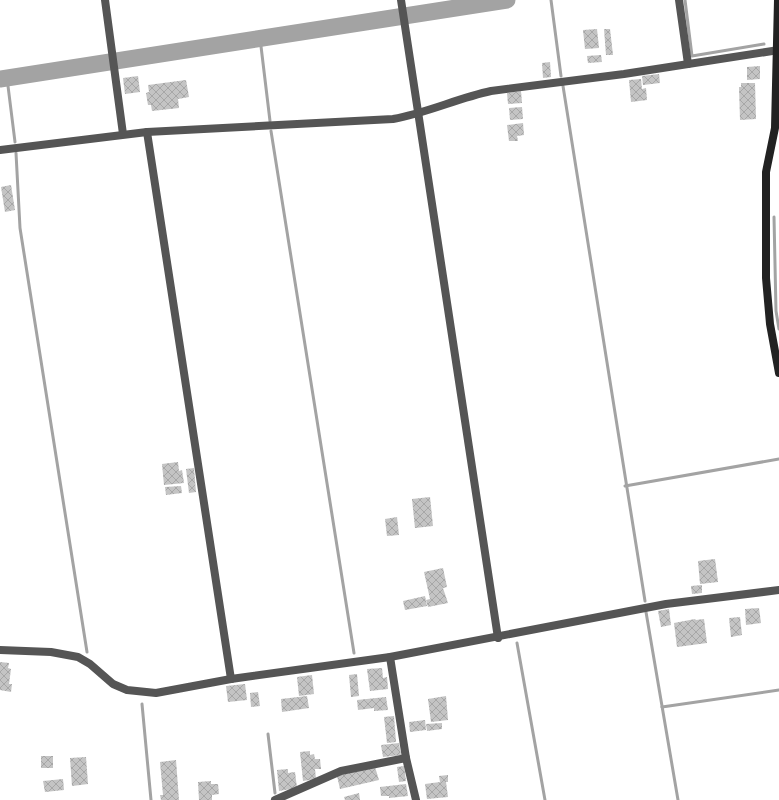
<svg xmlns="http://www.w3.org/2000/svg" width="779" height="800" viewBox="0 0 779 800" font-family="'Alegreya Sans',sans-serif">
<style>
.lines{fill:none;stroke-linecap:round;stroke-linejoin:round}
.stream{stroke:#a3a3a3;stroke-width:3}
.river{stroke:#a3a3a3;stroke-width:17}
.building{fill:url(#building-cross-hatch)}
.street{stroke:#555;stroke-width:8}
.secondary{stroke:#222;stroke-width:8}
</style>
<defs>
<pattern id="building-cross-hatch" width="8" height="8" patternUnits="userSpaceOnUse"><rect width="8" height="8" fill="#c4c4c4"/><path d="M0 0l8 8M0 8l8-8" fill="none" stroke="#a7a7a7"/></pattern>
</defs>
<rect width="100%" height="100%" fill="#fff"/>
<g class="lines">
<g class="stream">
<polyline points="551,0 561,76"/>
<polyline points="685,0 692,56 764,44"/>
<polyline points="260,38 270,121"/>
<polyline points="7,78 15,142"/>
<polyline points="563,86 645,601"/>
<polyline points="271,131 354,653"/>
<polyline points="16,153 20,228 87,652"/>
<polyline points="774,217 776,311 779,329"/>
<polyline points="625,486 779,459"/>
<polyline points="646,612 678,800"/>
<polyline points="517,643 545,800"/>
<polyline points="142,704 151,800"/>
<polyline points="662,707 779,690"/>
<polyline points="268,734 275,793"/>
</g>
<polyline class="river" points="0,79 507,0"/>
</g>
<g class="building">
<polygon points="597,29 599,48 585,49 583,30"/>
<polygon points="604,29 610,29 613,55 606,55"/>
<polygon points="601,55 602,62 588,63 587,56"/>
<polygon points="550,62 551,77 543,78 542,63"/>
<polygon points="760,66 760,79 747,80 747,67"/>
<polygon points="659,74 660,83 643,85 642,76"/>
<polygon points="138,76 140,92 125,94 123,78"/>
<polygon points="641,79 642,89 646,88 647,100 631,102 629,80"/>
<polygon points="186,80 189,97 178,99 179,108 152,111 151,105 148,105 146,93 149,92 148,85"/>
<polygon points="741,83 755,83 756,119 740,120 739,87 741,87"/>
<polygon points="521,91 522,103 508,104 507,93"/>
<polygon points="522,107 523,119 510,120 509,108"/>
<polygon points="523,123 524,135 517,136 518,141 509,141 507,125"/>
<polygon points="11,185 15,210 5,212 1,187"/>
<polygon points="178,462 179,471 182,470 184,483 164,485 162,464"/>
<polygon points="194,468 196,492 189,493 186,469"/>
<polygon points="181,486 182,493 166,495 165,487"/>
<polygon points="430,497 433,526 415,528 412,499"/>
<polygon points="397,517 399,535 387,536 385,519"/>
<polygon points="715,559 718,582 700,584 698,561"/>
<polygon points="443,568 447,587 443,588 448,603 428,607 426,600 430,599 424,572"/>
<polygon points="702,585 702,593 692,594 691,586"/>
<polygon points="425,596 427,606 405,610 403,601"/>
<polygon points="759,608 761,623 746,625 745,609"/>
<polygon points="669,609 671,625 661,627 658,611"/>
<polygon points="740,617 742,635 731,637 729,618"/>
<polygon points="695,619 696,620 704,619 707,643 677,647 674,623"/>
<polygon points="0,662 9,663 8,668 11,669 9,684 12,684 11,692 0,690"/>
<polygon points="382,668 383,678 387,677 388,689 370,691 367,669"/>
<polygon points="357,674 359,696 351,697 349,675"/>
<polygon points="312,675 314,694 299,696 297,677"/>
<polygon points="245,684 247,700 228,702 226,686"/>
<polygon points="258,692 260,706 251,707 250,693"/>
<polygon points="307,696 309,708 282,712 281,699"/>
<polygon points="446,696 448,720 431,722 428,699"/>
<polygon points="386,697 388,710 374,711 374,708 358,710 357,700"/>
<polygon points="394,716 396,742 387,743 384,717"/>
<polygon points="425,720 426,730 410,732 409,722"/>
<polygon points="442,723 442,729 427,731 426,724"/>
<polygon points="399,743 401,755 383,757 381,745"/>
<polygon points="310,751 310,755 314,754 315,759 320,759 321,769 315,769 316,779 303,781 300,752"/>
<rect x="41" y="756" width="12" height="12"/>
<polygon points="86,757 88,784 72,786 70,758"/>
<polygon points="176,760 179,800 161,800 160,795 163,795 160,762"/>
<polygon points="404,766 406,781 399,782 397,767"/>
<polygon points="375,767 379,780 340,789 337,776"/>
<polygon points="288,769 288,773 295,772 297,788 279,791 277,770"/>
<polygon points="448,775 448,782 446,782 448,797 427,799 425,784 440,782 439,776"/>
<polygon points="63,779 64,790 45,792 43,781"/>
<polygon points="211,781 211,784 218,784 219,794 212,795 212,800 199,800 198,782"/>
<polygon points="406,784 408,796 389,798 389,796 381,796 380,787"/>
<polygon points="359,793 360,800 345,800 344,797"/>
</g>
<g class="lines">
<g class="street">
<polyline points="105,0 123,134"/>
<polyline points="401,0 498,638"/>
<polyline points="679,0 688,64"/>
<polyline points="147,132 231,679"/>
<path d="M0,150L147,132L393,119C427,113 458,98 491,91L624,74L779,50"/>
<polyline points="0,650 51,652 78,657 90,664 113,684 127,690 156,693 231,679 390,657 666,604 779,590"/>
<polyline points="390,657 406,758 416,800"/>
<polyline points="275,800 341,771 406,758"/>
</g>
<polyline class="secondary" points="778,0 775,128 766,172 766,278 770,324 779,373"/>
</g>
</svg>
